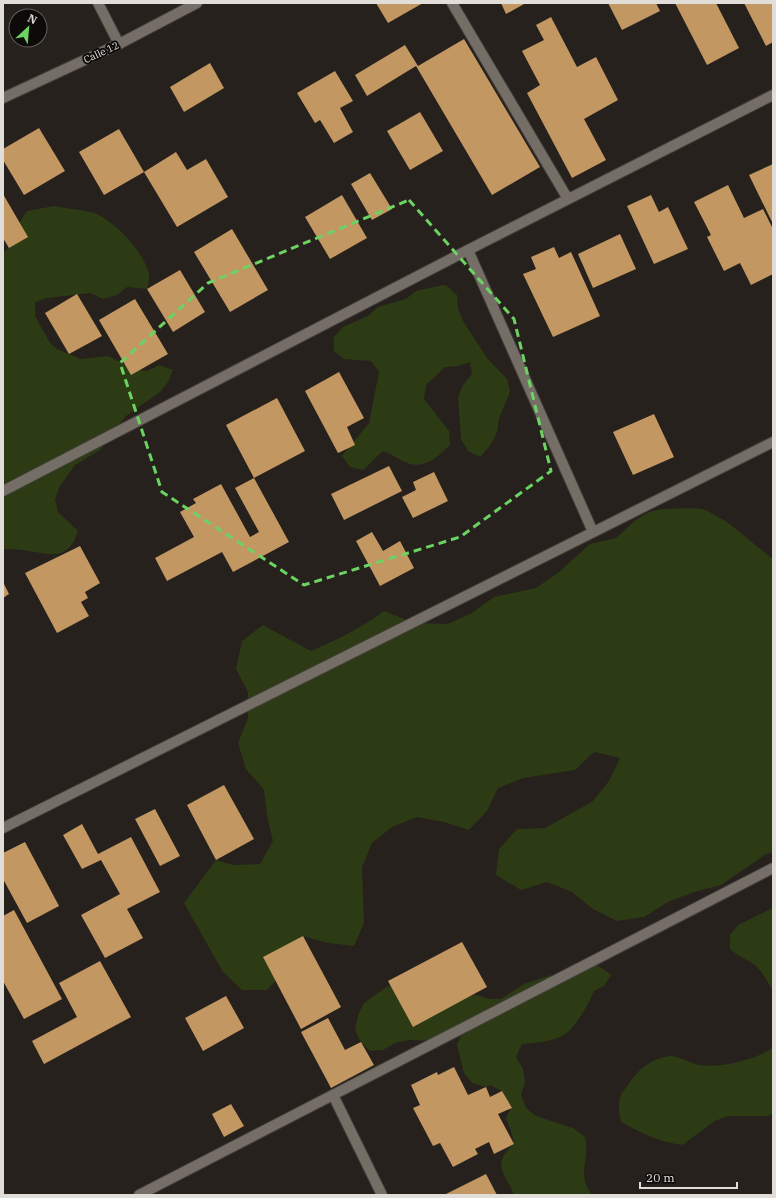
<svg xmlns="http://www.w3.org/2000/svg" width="776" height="1198" viewBox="0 0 776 1198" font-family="'IBM Plex Serif',serif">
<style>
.green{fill:#2c3b13}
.building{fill:#c39762}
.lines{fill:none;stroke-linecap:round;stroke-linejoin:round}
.minor-casing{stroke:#413e39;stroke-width:12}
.minor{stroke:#746e67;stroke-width:10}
.marked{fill:none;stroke:#6cd362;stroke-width:3;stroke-dasharray:8 5;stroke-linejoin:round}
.labels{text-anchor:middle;stroke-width:4;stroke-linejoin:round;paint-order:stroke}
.street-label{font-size:10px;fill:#e1deda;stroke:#0d0b09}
</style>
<rect width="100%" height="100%" fill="#26211c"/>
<g class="green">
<path d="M54,206C67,209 81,209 94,213C115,221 144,252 149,274C150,278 148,285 147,289L127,287L117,295L103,299L90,293L47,298L35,302V316L50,343L57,349L81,359L108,356L134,369L147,371L159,365L173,370L168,382L160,392L126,416L100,450L75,465L60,486L55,499L58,512L78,531C68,564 48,553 22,550C16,549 9,549 3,549V252L13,245V232L27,211Z"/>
<path d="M443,285L447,286L457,295L458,309L463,321L487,358L507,379L510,392L499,418L497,432L490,446L480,457L468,451L461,439L458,397L463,385L472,374L470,362L458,366L445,367L426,385L424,399L449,431L450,445C437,457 424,471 405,462C396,458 392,454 383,451L363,470L350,467L342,456L369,423L379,372L371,361L344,359L334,351V337L343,327L368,316L378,307L406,299L416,291Z"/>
<path d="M662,509C673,509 696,507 705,510C731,521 751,543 773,559V852L766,854L721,885L694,892L668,902L644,917L617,921L593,909L572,892L547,882L521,890L496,875L499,849L517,829L545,828L592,802L609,781L620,758L594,752L575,770L523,778L498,788L487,811L469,830L444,822L417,817L392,827L372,843L362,867L364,923L354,946L328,943L303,936L293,944L286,970L267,990H242L223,972L184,903L216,860L233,865L260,864L273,841L267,816L264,790L246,769L238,743L248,718V692L236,669L242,641L263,625L311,651C337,640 361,628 384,611L407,620L420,623L448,624L472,613L494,597L536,588L559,572L590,544L616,538L637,519L649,512Z"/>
<path d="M773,908V991C767,981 762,970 752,963C744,958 738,956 730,949V935L738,925Z"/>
<path d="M574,963C591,963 598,964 611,975L604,986L594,991C589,1004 574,1030 562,1036C550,1042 535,1043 522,1044L516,1057L523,1069L525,1082L521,1095L526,1108L536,1116L573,1128L585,1137C590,1161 576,1174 592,1195H514C506,1174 490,1165 514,1144L511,1131L506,1118L511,1108L502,1091L490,1085L486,1087L472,1083L464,1073L457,1045L462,1033L437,1041L409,1040L395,1043L383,1050L370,1051L361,1042L355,1030L358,1015L364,1003L386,987L399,983L449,999L477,995L489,999H501L524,984L564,971Z"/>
<path d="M773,1048V1113L769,1116H728L715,1121L682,1145C659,1142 641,1133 621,1122C619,1113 618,1106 620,1098C621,1093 625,1089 628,1085C638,1069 651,1059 669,1056C678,1055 690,1063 699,1065C722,1068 754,1060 773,1048Z"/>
</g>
<g class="building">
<polygon points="376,3 423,3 388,23"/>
<polygon points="501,3 526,3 506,14"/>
<polygon points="608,3 656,3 660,11 622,30"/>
<polygon points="675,3 716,3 739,48 707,65"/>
<polygon points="744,3 773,3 773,42 766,46"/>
<polygon points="551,17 577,67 596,57 618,100 584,119 606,160 572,178 527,93 540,85 522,51 544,40 536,25"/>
<polygon points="464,39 540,167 492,195 416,66 367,96 355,75 405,45 418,66"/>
<polygon points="210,63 224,88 184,112 170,87"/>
<polygon points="335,71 353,101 340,108 353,132 334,143 320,120 315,123 297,93"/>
<polygon points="420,112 443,151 410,170 387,131"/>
<polygon points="39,128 65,171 24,195 3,160 3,149"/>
<polygon points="119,129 144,172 104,195 79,152"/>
<polygon points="176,152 187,170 206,159 228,197 177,227 144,172"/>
<polygon points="773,164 773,224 749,175"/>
<polygon points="370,173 392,209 372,220 351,184"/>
<polygon points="728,185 744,218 763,209 773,229 773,274 751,285 740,263 724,271 707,237 711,235 694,202"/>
<polygon points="3,194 28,237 9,248 3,238"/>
<polygon points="342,195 367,238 330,259 305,217"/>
<polygon points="651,195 659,212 668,207 688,249 654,264 627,206"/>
<polygon points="232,229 268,290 230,312 194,252"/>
<polygon points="620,234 636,269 593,288 578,254"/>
<polygon points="554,247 559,258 571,252 600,316 553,337 523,274 536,269 531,257"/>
<polygon points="180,270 205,312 173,332 147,289"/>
<polygon points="77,294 102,336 69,354 45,313"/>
<polygon points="135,299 168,354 131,375 99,320"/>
<polygon points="339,372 364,418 347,427 355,445 338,453 305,391"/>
<polygon points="277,398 305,451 254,478 289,542 233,572 222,552 167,581 155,558 194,537 180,512 196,503 193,499 221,484 250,537 259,532 235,488 254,478 226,425"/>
<polygon points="654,414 674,457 633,475 613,432"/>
<polygon points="389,466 402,491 344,520 331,494"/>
<polygon points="434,472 448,501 413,518 402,497 416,490 413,482"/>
<polygon points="372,532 383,551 400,541 414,568 380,586 356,541"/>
<polygon points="80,546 100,583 85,592 88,598 81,602 89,616 57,633 25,573"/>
<polygon points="3,582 9,594 3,598"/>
<polygon points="224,785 254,839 216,860 187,805"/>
<polygon points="155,809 180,856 160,866 135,819"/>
<polygon points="82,824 98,854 131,837 160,892 127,909 143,938 105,958 81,915 120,894 101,860 82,869 63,835"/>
<polygon points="25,842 59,906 27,923 3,879 3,853"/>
<polygon points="14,910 62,999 24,1019 3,981 3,916"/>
<polygon points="303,936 341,1007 301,1029 263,957"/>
<polygon points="462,942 487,987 413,1027 388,981"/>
<polygon points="100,961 131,1017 44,1064 32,1041 77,1017 59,983"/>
<polygon points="226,996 244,1028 203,1051 185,1018"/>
<polygon points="328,1018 345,1050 361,1042 374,1065 331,1088 301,1032"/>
<polygon points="454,1067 468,1095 486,1087 490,1097 502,1091 512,1108 498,1114 514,1144 494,1154 489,1142 475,1149 478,1154 453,1167 440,1143 433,1146 413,1108 420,1105 411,1085 437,1072 438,1075"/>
<polygon points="231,1104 244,1126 224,1137 212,1114"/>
<polygon points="486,1174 497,1195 444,1195"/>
</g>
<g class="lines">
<g class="minor-casing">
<g id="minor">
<polyline points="98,3 119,44"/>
<polyline points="452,3 568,199"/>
<polyline points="3,98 119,44 197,3"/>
<polyline points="468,250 593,532"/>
<polyline points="3,491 468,250 773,95"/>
<polyline points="3,828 773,442"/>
<polyline points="333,1095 382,1195"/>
<polyline points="139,1195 773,868"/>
</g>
</g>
<use href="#minor" class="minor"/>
</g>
<path class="marked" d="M409,200L514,319L551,471L460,537L304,585L162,492L120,363L208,283Z"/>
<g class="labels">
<g class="street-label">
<text transform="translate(101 52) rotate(-25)" y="4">Calle 12</text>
</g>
</g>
<rect width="776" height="1198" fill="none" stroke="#e1deda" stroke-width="8"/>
<g transform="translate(28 28) rotate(26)"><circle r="19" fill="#0d0b09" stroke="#625f5d"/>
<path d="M0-3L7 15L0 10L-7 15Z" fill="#6cd362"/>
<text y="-6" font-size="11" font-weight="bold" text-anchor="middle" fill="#e1deda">N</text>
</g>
<path d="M640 1182v6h97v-6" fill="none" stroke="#e1deda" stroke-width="2"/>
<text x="646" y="1182" font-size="12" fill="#e1deda" stroke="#0d0b09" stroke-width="3" paint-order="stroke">20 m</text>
</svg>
